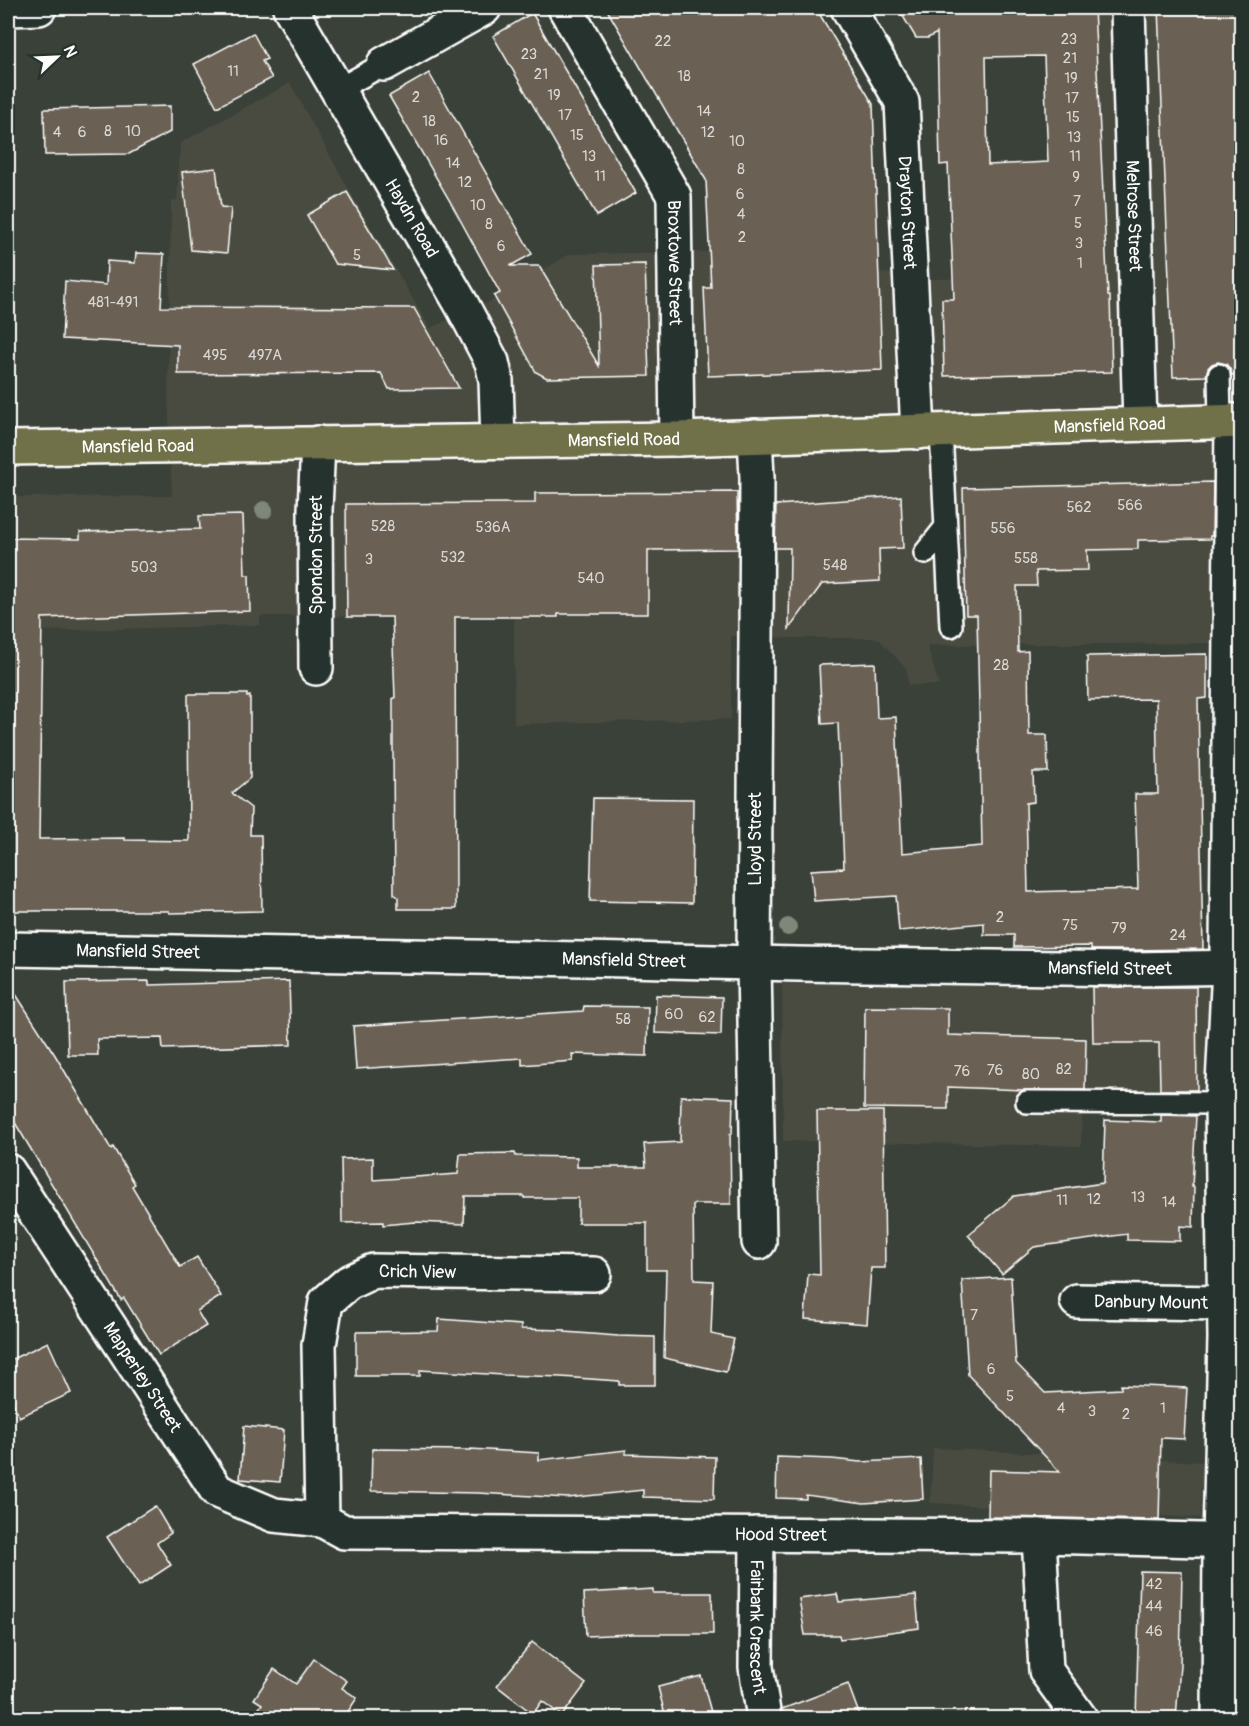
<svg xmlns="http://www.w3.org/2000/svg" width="1249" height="1726" viewBox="0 0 1249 1726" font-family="Pangolin,sans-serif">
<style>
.built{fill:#484b40}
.building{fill:#6a6152;stroke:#fff;stroke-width:1.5;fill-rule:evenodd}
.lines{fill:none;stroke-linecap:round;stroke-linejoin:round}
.lane-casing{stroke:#fff;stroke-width:26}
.street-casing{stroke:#fff;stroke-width:38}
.secondary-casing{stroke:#fff;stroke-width:38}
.highway-casing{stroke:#fff;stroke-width:38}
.lane{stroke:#26332d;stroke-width:21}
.street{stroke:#26332d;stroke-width:33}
.secondary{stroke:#26332d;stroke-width:33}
.highway{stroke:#70704a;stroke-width:33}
.tree{fill:#7f867a}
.labels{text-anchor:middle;stroke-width:4.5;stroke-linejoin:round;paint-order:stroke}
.number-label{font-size:15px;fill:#dad8d4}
.street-label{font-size:18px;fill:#fff;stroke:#26332d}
</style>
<rect width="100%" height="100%" fill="#3a4138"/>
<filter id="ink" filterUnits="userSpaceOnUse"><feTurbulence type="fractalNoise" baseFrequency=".0167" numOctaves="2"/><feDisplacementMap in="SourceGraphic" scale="12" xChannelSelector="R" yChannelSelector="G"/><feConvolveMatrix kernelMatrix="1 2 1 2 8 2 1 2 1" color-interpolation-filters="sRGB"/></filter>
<g filter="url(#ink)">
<g class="built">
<polygon points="1093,8 1241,8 1241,643 927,645 939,685 908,685 907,670 878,638 789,638 731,636 731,719 514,724 514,618 260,616 260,625 42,631 40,841 8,841 8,497 172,496 168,394 171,201 177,200 180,143 290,83 353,197 430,328 491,301 570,254 704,252 936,279 1106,273"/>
<polygon points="1209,983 1207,1112 1082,1111 1081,1146 783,1141 782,984"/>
<polygon points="933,1448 1203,1462 1200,1518 930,1503"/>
</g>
<g class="building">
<polygon points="606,8 816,8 873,104 882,370 708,376 704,288 711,288 706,180"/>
<path d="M898,8H1094L1108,296H1110L1112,372L944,376L942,299H954L948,164L940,165L937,33L928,38H916ZM1044,56L1048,162L988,165L986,57Z"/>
<polygon points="1158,8 1242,8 1242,374 1232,375 1230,369 1226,364 1218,362 1212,364 1208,368 1206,376 1173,377"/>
<polygon points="532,13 636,193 597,216 493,36"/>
<polygon points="253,33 267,59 262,61 272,78 217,107 194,64"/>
<polygon points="429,73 532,254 510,266 539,266 599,366 596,265 645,264 649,376 547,378 536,372 494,296 500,293 451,203 389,96"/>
<polygon points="170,106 170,132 129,154 45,155 44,109"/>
<polygon points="216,168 221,207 231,208 227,253 191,250 182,172"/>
<polygon points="347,192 378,244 393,270 335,264 307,215"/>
<polygon points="136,253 164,254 161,307 414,308 459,388 389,389 381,373 178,374 178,345 62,339 65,281 106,285 107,261 135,263"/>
<polygon points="1213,482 1212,536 1210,536 1210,539 1138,540 1138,549 1087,550 1088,570 1036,571 1037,586 1017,586 1018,652 1028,651 1029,735 1047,735 1048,772 1033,772 1034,802 1026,803 1028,892 1138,889 1135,794 1158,794 1156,699 1088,700 1087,656 1207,654 1207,698 1198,699 1203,949 1131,950 1091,950 1091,946 1014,947 1014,935 984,935 984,923 899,931 896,896 814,901 811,870 844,868 838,723 822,724 819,665 875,663 877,718 896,717 902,853 982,846 977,615 966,615 963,488"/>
<polygon points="737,492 738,549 648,550 648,614 558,614 558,617 455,617 456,909 398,909 398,897 394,894 393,749 393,698 395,698 392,617 347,617 346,504 535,503 535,493"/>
<polygon points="901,496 903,548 879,549 880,581 822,584 789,629 790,548 775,548 776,505"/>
<polygon points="243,515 245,575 249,575 250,611 42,618 39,839 125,838 125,840 189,841 188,694 247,694 247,697 250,696 250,778 232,793 251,808 250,835 261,835 262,911 169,913 169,911 8,911 8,538 80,539 80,532 200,529 199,516"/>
<polygon points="593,798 693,799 692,903 590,901"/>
<polygon points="149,981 149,985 289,981 291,1045 163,1049 162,1038 97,1039 98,1055 68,1055 66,982"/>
<polygon points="8,982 55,1055 111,1149 113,1147 135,1184 132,1186 180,1267 197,1257 221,1296 197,1311 206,1326 159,1355 124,1298 121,1300 8,1111"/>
<polygon points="1092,987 1196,987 1197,1090 1160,1090 1159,1043 1093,1043"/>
<polygon points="656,995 722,997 721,1035 655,1033"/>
<polygon points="584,1006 648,1007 647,1056 572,1054 573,1061 522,1065 522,1058 356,1069 353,1026 583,1011"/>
<polygon points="865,1007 948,1008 948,1035 1086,1039 1085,1090 1024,1090 948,1087 948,1109 864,1108"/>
<polygon points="681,1096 733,1098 732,1134 730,1134 731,1204 693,1204 694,1280 713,1281 711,1334 734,1339 726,1372 664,1358 666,1270 647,1270 647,1223 578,1223 578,1198 524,1198 524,1196 465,1196 464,1224 415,1222 383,1225 383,1222 342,1223 341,1159 373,1158 373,1180 458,1174 460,1154 515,1153 516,1156 577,1157 577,1167 646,1167 644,1144 680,1142"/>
<polygon points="817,1111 883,1111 885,1268 871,1268 867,1324 805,1319 808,1274 820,1275"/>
<polygon points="1161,1115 1196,1116 1192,1187 1194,1187 1193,1227 1180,1226 1180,1241 1127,1240 1127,1234 1034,1247 1002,1274 968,1235 1014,1196 1103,1183 1105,1120 1161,1122"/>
<polygon points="1011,1277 1016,1363 1045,1393 1121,1389 1121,1385 1187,1388 1184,1439 1161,1438 1159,1520 988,1517 989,1470 1060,1472 968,1375 962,1280"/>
<polygon points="439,1319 521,1325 521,1329 565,1330 565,1332 618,1336 655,1337 655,1385 619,1385 619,1381 561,1377 504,1375 420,1370 420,1376 356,1376 356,1332 438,1331"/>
<polygon points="48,1342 71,1393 19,1417 8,1392 8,1361"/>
<polygon points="244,1426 284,1430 280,1482 240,1479"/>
<polygon points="372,1449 471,1450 471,1449 539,1453 539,1460 626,1450 626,1454 715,1457 714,1499 643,1497 643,1490 568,1498 478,1493 371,1491"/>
<polygon points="777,1457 832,1459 860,1462 921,1459 923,1499 864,1503 806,1495 806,1499 776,1498"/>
<polygon points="155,1506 171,1533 157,1543 171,1565 139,1586 107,1537"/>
<polygon points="1140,1571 1182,1572 1180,1665 1176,1719 1136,1719"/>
<polygon points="653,1589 653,1593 712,1593 713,1634 633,1634 586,1636 584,1593"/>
<polygon points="837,1594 839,1602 916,1595 919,1628 840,1639 839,1635 805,1635 799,1599"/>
<polygon points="532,1642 586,1684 562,1716 542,1701 533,1714 497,1686"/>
<polygon points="314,1659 347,1681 342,1688 357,1698 343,1719 252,1719 262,1704 254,1699 274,1669 296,1684"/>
<polygon points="701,1676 713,1719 666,1719 658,1687"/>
<polygon points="848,1684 861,1719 782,1719 782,1709"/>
</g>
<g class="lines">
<g class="lane-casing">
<g id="lane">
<polyline points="337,90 384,64"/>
<polyline points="1219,375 1220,421"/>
<polyline points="941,431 951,626"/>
<polyline points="925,553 945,528"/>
<polyline points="1027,1102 1222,1103"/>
</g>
</g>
<g class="street-casing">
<g id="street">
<path id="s1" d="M565,8L674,196L677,439"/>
<path id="s2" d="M848,8L902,102L918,432"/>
<path id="s3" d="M1128,8L1140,424"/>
<polyline points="8,9 39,8"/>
<polyline points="384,64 484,8"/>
<polyline points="755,436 757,478 754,964 759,1242"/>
<polyline points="316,668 315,510 318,443"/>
<path id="s4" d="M8,949L583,959L798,964L1131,969L1242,967"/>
<path id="s5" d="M8,1171L217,1491L274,1515L322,1520L344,1532L1039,1536L1242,1541"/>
<path id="s6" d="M1077,1301L1223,1303"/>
<path id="s7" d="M322,1520L319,1345L326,1302L348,1283L373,1271L594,1274"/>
<path id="s8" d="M757,1534L756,1667L764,1718"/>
<polyline points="1039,1536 1046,1671 1080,1718"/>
<polyline points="1219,1718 1220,1540 1225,1338 1222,1103 1229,968 1227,948 1232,421"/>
</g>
</g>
<g class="secondary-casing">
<g id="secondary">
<path id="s9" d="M290,8L462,305L492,362L496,380L498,441"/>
</g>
</g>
<g class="highway-casing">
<g id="highway">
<path id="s10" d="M8,448L677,439L1242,421"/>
</g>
</g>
<use href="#lane" class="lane"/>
<use href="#street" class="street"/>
<use href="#secondary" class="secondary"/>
<use href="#highway" class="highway"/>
</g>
<g class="tree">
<circle cx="264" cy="510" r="9"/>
<circle cx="788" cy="927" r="9"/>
</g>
</g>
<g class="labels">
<g class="number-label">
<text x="1069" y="44">23</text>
<text x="663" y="46">22</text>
<text x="529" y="59">23</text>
<text x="1070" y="63">21</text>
<text x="233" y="76">11</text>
<text x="541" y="79">21</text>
<text x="684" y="81">18</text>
<text x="1071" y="83">19</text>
<text x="554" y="100">19</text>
<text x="416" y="102">2</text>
<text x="1072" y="103">17</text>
<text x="704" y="116">14</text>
<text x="565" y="120">17</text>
<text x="1073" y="122">15</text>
<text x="429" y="126">18</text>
<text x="108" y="136">8</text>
<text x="133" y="136">10</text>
<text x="57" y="137">4</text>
<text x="82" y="137">6</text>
<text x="708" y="137">12</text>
<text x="577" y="140">15</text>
<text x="1074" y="142">13</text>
<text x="441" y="145">16</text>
<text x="737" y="146">10</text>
<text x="589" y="161">13</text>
<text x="1075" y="161">11</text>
<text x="453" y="168">14</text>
<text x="741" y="174">8</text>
<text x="600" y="181">11</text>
<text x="1076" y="182">9</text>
<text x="465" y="187">12</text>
<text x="740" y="199">6</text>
<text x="1077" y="206">7</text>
<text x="478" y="210">10</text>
<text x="741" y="219">4</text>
<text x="1078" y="228">5</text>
<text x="489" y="229">8</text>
<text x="742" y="242">2</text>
<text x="1079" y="248">3</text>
<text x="501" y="251">6</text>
<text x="357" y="260">5</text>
<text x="1080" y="268">1</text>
<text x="113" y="307">481-491</text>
<text x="215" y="360">495</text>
<text x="265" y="360">497A</text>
<text x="1130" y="510">566</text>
<text x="1079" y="512">562</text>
<text x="383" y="531">528</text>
<text x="493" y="532">536A</text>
<text x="1003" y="533">556</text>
<text x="453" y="562">532</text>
<text x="1026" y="563">558</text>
<text x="369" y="564">3</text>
<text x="835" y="570">548</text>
<text x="144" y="572">503</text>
<text x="591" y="583">540</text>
<text x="1001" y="670">28</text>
<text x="1000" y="922">2</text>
<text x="1070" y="930">75</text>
<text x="1119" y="933">79</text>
<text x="1178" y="940">24</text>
<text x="674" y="1019">60</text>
<text x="707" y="1022">62</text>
<text x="623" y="1024">58</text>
<text x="1064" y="1074">82</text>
<text x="995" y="1075">76</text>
<text x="962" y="1076">76</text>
<text x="1031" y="1079">80</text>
<text x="1138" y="1202">13</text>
<text x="1094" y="1204">12</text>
<text x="1062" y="1205">11</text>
<text x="1169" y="1207">14</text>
<text x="974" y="1320">7</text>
<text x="991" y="1374">6</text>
<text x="1010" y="1401">5</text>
<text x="1061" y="1413">4</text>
<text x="1163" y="1413">1</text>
<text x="1092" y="1416">3</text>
<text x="1126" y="1419">2</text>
<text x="1154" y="1589">42</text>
<text x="1154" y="1611">44</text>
<text x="1154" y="1636">46</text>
</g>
<g class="street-label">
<text dy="6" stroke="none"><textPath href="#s2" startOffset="219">Drayton Street</textPath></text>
<text dy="6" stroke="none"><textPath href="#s3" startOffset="208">Melrose Street</textPath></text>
<text dy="6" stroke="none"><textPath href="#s9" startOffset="243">Haydn Road</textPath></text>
<text dy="6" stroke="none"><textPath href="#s1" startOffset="284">Broxtowe Street</textPath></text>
<text dy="6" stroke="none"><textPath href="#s10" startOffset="1102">Mansfield Road</textPath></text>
<text dy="6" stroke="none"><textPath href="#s10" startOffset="616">Mansfield Road</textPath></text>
<text dy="6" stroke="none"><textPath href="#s10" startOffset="130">Mansfield Road</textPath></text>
<text transform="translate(316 555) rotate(-90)" y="6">Spondon Street</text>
<text transform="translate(755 839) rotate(-90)" y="6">Lloyd Street</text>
<text dy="6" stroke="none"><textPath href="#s4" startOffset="130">Mansfield Street</textPath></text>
<text dy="6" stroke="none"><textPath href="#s4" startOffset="616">Mansfield Street</textPath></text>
<text dy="6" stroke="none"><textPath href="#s4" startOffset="1102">Mansfield Street</textPath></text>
<text dy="6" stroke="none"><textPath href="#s7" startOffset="320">Crich View</textPath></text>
<text dy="6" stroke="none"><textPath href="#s6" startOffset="74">Danbury Mount</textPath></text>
<text dy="6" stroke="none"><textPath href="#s5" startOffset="246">Mapperley Street</textPath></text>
<text dy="6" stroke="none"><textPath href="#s5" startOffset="954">Hood Street</textPath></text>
<text dy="6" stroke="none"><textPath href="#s8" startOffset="93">Fairbank Crescent</textPath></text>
</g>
</g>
<rect width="1249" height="1726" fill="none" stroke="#26332d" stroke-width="30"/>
<rect x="15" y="15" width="1219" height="1696" fill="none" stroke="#fff" stroke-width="2" filter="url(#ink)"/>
<g transform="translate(57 57) rotate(67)" stroke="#26332d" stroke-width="4.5" paint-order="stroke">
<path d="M0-4.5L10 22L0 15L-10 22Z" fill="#ffffff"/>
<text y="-9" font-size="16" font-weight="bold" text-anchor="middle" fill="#ffffff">N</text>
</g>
</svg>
